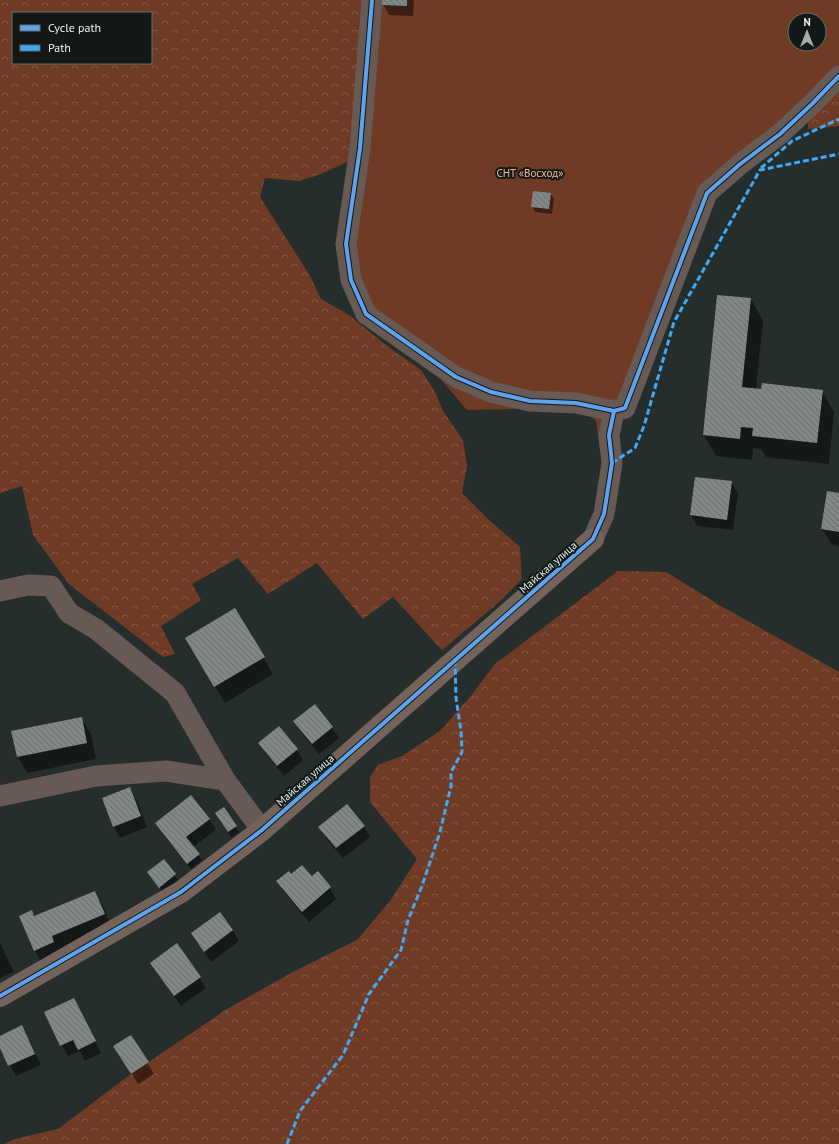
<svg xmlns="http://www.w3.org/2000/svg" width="839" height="1144" viewBox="0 0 839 1144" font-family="'PT Sans',sans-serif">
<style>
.forest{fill:url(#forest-crowns);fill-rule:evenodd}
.garden{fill:#703b24;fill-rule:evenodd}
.shadow{fill:#0007}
.building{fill:url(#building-back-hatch)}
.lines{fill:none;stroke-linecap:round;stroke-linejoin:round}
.street{stroke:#675953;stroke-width:21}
.secondary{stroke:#73635b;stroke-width:22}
.quiet{stroke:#3fa9f5;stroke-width:3;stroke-dasharray:6 3;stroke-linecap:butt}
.cycleway-casing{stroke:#111817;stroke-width:6}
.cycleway{stroke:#60a3ed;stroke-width:4}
.labels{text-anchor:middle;stroke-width:4;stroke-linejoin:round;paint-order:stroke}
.park-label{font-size:11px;fill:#f5b9a1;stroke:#111817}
.street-label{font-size:11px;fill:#e8f2f0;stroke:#111817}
</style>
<defs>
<pattern id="forest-crowns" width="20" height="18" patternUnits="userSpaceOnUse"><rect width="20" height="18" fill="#703b24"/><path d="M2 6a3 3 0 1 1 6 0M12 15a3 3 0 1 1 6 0" fill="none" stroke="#845844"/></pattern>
<pattern id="building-back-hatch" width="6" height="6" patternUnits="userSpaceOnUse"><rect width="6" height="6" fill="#808786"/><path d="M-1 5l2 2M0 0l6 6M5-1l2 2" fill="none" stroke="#6c7170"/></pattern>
</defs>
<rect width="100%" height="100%" fill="#262e2d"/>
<g class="forest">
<path d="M0,0H372L360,148L347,162L321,174L299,181L265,178L260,197L310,276L321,299L349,315L387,346L421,370L435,392L443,411L463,440L467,466L462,493L489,520L520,547L522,579L498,603L442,650L393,597L363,619L317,563L268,594L238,558L192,584L201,600L161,626L175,654L163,657L69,584L33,535L22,486L0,493ZM13,13H151V63H13Z"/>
<polygon points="839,77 839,126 808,129 808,115"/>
<polygon points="618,571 666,572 721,606 839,672 839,1144 4,1144 15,1139 58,1129 131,1074 227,1009 293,972 357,940 390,901 417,859 370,802 370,777 378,765 402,756 440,731 470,697 495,664"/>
</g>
<path class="garden" d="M372,0H839V76L707,193L600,450L596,421L586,412L570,408L467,410L439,377L366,314L351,280ZM795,20H819V44H795Z"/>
<g class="shadow">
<polygon points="383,0 414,0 413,16 389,15 383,4"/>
<polygon points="551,194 554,199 552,214 535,212 532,206"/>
<polygon points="751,299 763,321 756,389 822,391 834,412 829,464 766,457 761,449 753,448 752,460 716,456 704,435"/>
<polygon points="731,482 738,493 733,530 697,526 691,515"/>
<polygon points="839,494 839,546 832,545 822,529"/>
<polygon points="235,610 273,674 225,703 196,655"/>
<polygon points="315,706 332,728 339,738 319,754 301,732 295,722"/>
<polygon points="81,718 91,734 96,759 27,773 18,757 13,732"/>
<polygon points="259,743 297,750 303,760 284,776 266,754"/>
<polygon points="130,788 136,799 147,827 120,838 114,827 103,799"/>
<polygon points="216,814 236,827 239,832 231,837"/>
<polygon points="209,819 216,830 193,847 202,860 191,869 163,834 157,823"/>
<polygon points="364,826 370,837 343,858 326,838 320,827"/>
<polygon points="164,860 178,880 163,892 148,873"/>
<polygon points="318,873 330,888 336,899 309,922 284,892 278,881 291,876 312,877"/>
<polygon points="95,892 104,908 113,931 44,967 35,951 32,911 35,917"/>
<polygon points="219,913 233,931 239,941 211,962 192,934"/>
<polygon points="0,943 14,972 0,978"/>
<polygon points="177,945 206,988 181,1006 151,963"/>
<polygon points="79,1010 101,1053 85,1061 80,1051 68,1056 45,1013"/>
<polygon points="22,1027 41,1065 16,1076 0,1046 0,1037"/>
<polygon points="131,1036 154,1074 138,1084 121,1057"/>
</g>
<g class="building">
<polygon points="382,0 407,0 407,6 382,5"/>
<polygon points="533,191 551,193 549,209 531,207"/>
<polygon points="717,295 751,298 742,387 761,389 762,383 823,390 817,443 752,436 753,428 741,427 740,439 703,435"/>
<polygon points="695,477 732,481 727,520 690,515"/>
<polygon points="827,491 839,493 839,532 821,529"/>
<polygon points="235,608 265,657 214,687 185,638"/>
<polygon points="315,704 333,727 312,744 293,721"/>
<polygon points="82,717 87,743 17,757 11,731"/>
<polygon points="279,726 298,749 277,766 258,743"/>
<polygon points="130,787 141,816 113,827 102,798"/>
<polygon points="191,795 210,819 186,837 200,854 187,864 155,823"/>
<polygon points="347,804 365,826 336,848 318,827"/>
<polygon points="224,807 237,826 228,832 215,813"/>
<polygon points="164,859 176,874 159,888 147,872"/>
<polygon points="302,865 312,876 318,871 331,887 302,912 276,881 289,871 291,874"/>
<polygon points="95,891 105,914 52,936 54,942 34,951 19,916 32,910 34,916"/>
<polygon points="220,912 233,930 204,952 191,933"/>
<polygon points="177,943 201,977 174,996 150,963"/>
<polygon points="74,998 96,1041 78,1050 73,1040 60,1046 44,1012"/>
<polygon points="22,1025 35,1054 8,1066 0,1048 0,1036"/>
<polygon points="131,1035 149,1062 131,1074 113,1046"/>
</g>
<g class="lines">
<g class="street">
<polyline points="372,0 360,148 346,244 351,280 366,314 456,377 491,392 530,401 576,403 614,411 625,408 707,193 739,165 780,134 812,104 839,76"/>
<polyline points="593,539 604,514 612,463 609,435 614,411"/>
<polyline points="0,591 28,585 51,586 69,613 96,629 175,693 225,780 262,830"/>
<polyline points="0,796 96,776 166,771 225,780"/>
</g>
<polyline class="secondary" points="0,996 181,892 262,830 593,539"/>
<g class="quiet">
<polyline points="761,168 792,141 839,119"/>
<polyline points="612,463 635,448 644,426 674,322 760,170 839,154"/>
<polyline points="287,1144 300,1111 343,1055 369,994 401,950 408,920 422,886 440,832 451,786 451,772 462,752 461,731 456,698 455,661"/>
</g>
<g class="cycleway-casing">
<g id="cycleway">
<polyline points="372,0 360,148 346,244 351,280 366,314 456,377 491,392 530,401 576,403 614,411 625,408 707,193 739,165 780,134 812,104 839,76"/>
<polyline points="0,996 181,892 262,830 593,539 604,514 612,463 609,435 614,411"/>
</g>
</g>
<use href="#cycleway" class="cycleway"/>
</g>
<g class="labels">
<g class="park-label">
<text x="530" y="177">СНТ «Восход»</text>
</g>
<g class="street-label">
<text transform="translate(548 567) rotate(-41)" y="4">Майская улица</text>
<text transform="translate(305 780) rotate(-41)" y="4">Майская улица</text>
</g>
</g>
<rect x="12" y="12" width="140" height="52" fill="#111817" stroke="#676f6e"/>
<rect x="20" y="25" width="20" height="6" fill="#60a3ed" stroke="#676f6e"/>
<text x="48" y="32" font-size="12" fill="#e8f2f0">Cycle path</text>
<rect x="20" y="45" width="20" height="6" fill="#3fa9f5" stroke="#676f6e"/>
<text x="48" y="52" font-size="12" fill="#e8f2f0">Path</text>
<g transform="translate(807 32)"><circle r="19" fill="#111817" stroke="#676f6e"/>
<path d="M0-3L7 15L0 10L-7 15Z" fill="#a4adac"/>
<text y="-6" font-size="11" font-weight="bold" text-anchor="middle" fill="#e8f2f0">N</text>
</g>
</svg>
